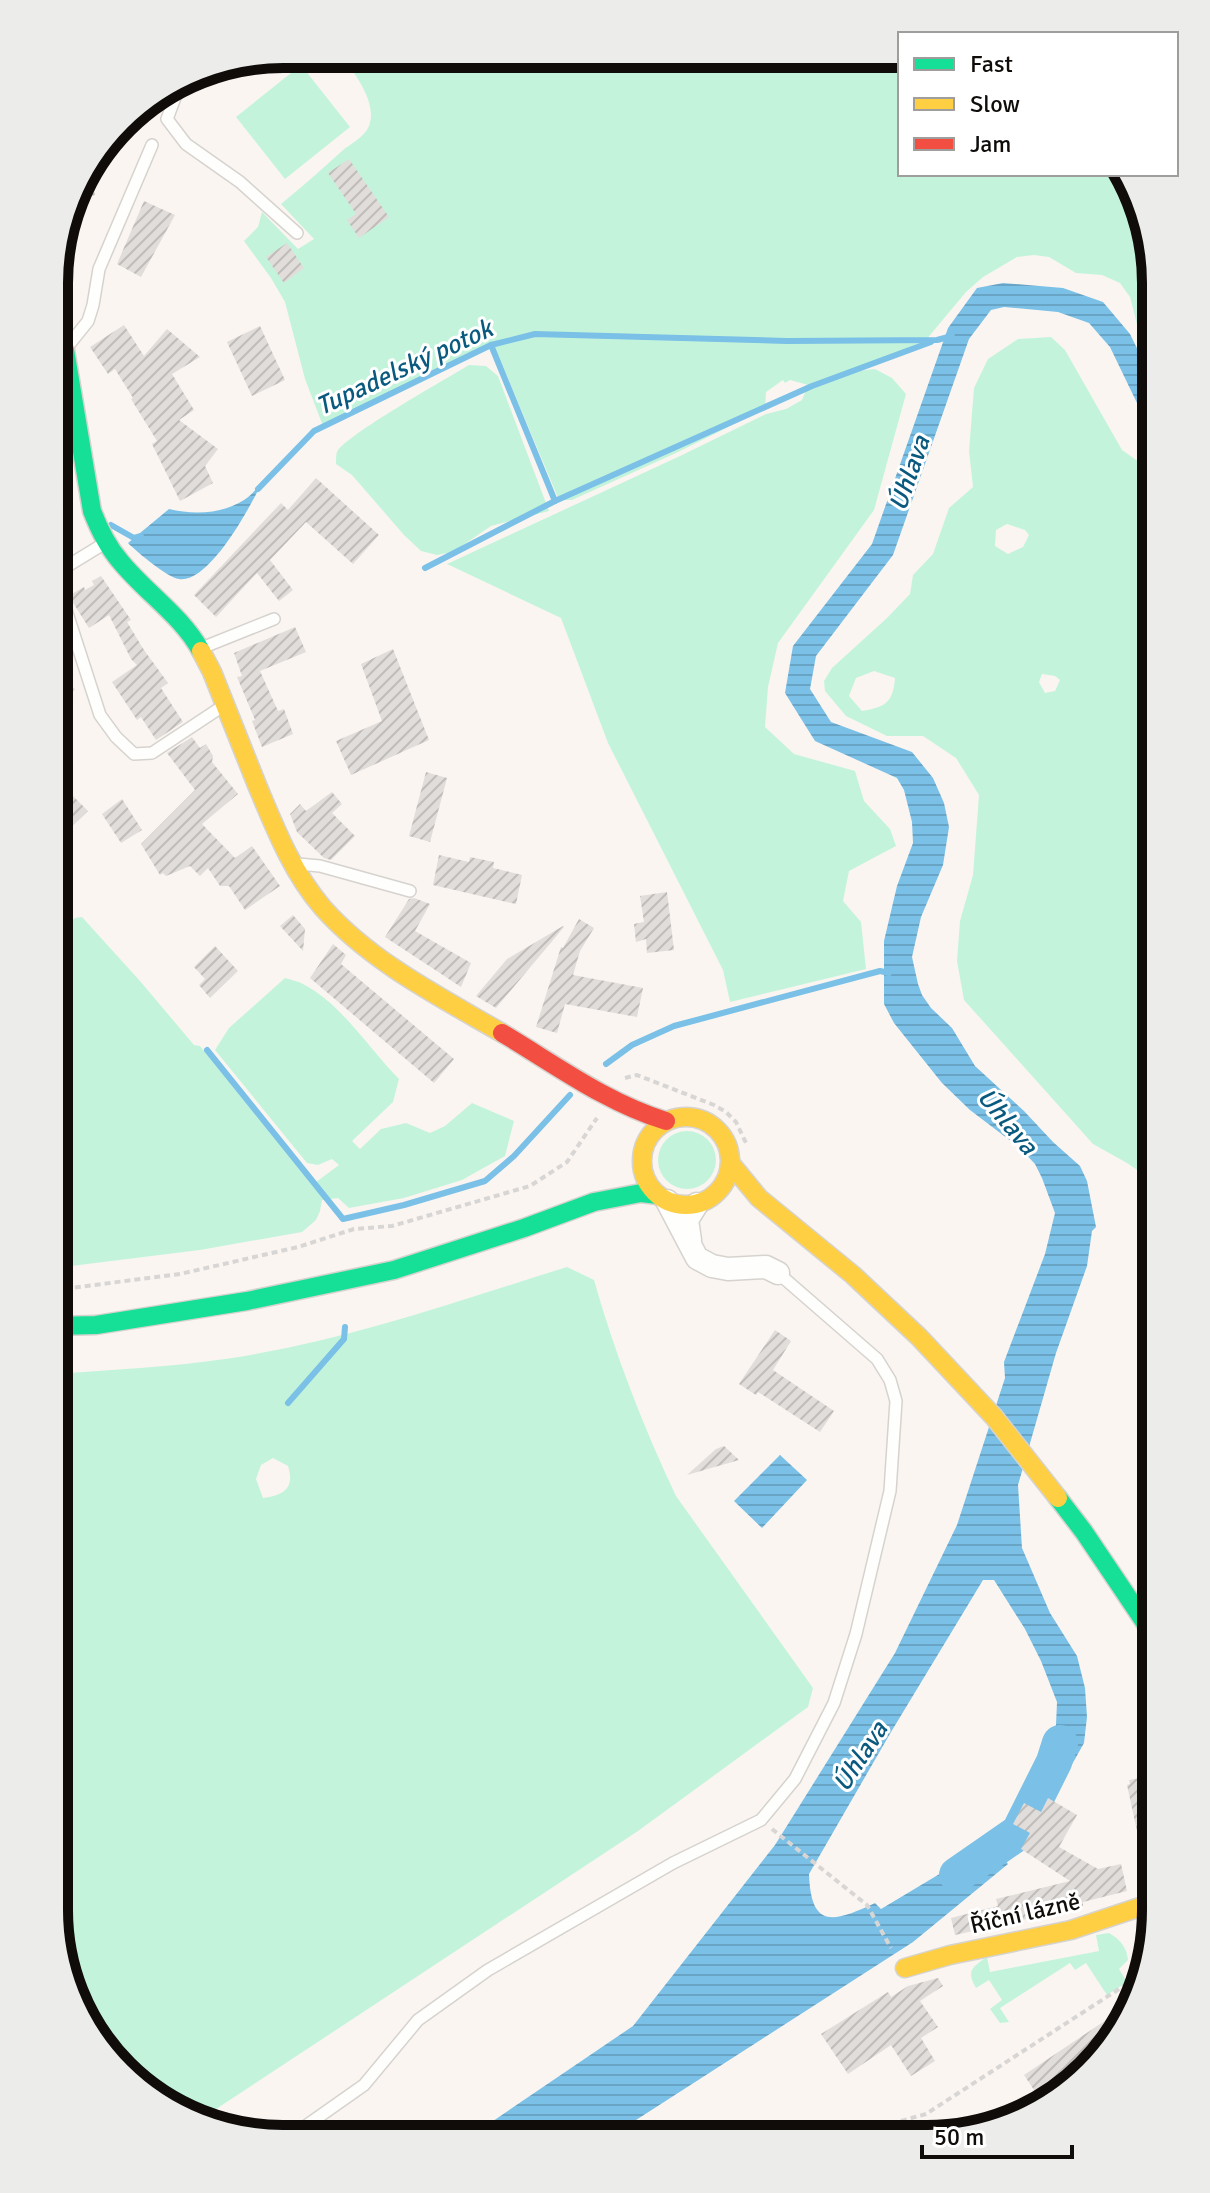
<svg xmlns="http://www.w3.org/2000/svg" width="1210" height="2193" viewBox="0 0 1210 2193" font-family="Signika,sans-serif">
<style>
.grass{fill:#c3f4db;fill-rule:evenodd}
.water{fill:url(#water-rules)}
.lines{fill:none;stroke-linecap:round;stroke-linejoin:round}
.stream{stroke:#7bc0e6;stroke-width:6}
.river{stroke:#7bc0e6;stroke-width:36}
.building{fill:url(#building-hatch)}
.lane-casing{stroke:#d6d3cf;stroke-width:14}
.street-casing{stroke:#d6d3cf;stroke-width:25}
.fast-casing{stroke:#d6d3cf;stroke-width:21}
.slow-casing{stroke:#d6d3cf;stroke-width:21}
.jam-casing{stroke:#d6d3cf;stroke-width:21}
.path{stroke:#d8d6d5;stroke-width:4;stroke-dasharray:6 4;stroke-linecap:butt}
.lane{stroke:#fefefd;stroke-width:11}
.street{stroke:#fefefd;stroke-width:22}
.fast{stroke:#16e098;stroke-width:18}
.slow{stroke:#ffcf43;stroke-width:18}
.jam{stroke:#f24e42;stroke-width:18}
.labels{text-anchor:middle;stroke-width:6;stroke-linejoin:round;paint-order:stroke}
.street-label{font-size:24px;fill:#0f0c0a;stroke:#fff}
.water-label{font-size:26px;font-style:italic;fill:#0a597f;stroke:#fff}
.rim{fill:none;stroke:#0f0c0a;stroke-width:10}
</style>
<defs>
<pattern id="water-rules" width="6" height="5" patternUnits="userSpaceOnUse" patternTransform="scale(2)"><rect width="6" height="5" fill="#7bc0e6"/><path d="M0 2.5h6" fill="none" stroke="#69a4c4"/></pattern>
<pattern id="building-hatch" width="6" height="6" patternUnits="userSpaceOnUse" patternTransform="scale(2)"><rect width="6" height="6" fill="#e1ddda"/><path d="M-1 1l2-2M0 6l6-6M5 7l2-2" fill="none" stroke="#c0bcba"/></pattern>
</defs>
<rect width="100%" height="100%" fill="#faf5f1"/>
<g class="grass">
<path d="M339,54L900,58V174H1120L1144,209L1156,283V374L1141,340L1130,297L1120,283L1102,275L1076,273L1049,257L1034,255L1017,257L983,277L966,292L926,340L856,371L875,369L892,378L906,394L874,510L778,643L768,687L765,727L794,754L855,771L864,801L890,829L896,846L849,871L843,901L861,922L866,969L730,1002L723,970L608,743L561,618L447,564L680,456L766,414L786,409L802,400L808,385L790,380L785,383L783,380L766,392L765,409L676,453L572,500H559L496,350L486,345L323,426L305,379L285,302L271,278L244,241L258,227L262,212L298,249L314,239L281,204C302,187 322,169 342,151C351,143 364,138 369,126C378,103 354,71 339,54Z"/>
<polygon points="301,65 350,127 285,179 236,117"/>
<path d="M1051,337L1065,350L1122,450L1156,474V1183L1127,1163L1093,1144L964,1000L957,961L960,921L973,875L979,795L956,758L923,736H887L846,716L825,691L824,681L832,668L887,618L910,594L913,575L933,554L949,508L973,487L969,451L974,388L988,359L1018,339ZM1007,524L1025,530L1029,535L1023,547L1008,554L995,546L996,530ZM874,671L895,678C893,702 886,707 862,711L849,696L856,678ZM1042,674L1055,676L1060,680L1055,691L1045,693L1039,682Z"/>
<path d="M469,365L486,366L498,376L549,511L491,526L453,552L437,555L421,551L404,535L352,475L336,464C336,461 336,454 337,452C344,436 448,378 469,365Z"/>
<path d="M82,917L140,981L194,1045L200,1046L312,1185L339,1165L332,1159L318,1165L307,1163L215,1050L229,1028L285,978C291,980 298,981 303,984C342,1004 369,1049 399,1079L393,1102L352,1141L360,1149L381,1129L406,1123L430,1133L445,1126L472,1103L514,1121L505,1156L462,1180L404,1198L349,1208L338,1198L322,1200L320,1211L316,1220L302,1232L200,1250L55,1268V934L75,918Z"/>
<circle cx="687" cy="1160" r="29"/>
<path d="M567,1267L594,1280C615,1354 643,1426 676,1496L813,1688L808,1707L638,1831L207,2115L203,2116L143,2091L66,1984L54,1910L55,1374C111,1370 169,1367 225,1359C342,1342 455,1302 567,1267ZM273,1458L288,1466C295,1488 284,1495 263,1498L256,1479L261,1465Z"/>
<path d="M1109,1933C1120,1939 1127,1948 1128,1960L1119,1969L1127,1982L1107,1995L1086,1963L1075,1970L1070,1963L1000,2008L1009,2022L1000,2023L990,2009L1002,2000L989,1980L976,1988C966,1971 972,1967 987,1957L990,1972L1099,1951L1096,1935Z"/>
</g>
<g class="water">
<path d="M1003,283L1063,288L1103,302L1130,334L1156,387V436L1150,430L1110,347L1089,323L1058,312L1004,307L991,310L969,339L893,555L816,656L810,689L831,722L912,752L933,778L944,803L949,827L943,865L921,917L912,957L918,984L922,995L931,1008L952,1028L975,1066L1024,1111L1053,1142L1080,1166L1087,1181L1096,1227L1092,1231L1087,1266L1056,1353L1018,1485L1022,1548L1050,1613L1077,1656L1085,1688L1087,1717L1084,1743L1056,1793L1031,1784L1056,1725L1057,1702L1041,1661L1025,1629L994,1580H983L891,1732L809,1874C811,1930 834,1922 875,1903L881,1909L993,1842L1008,1864L913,1942L608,2138H468L633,2026L775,1845L895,1653L957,1525L1005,1378L1004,1362L1045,1254L1055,1213L1042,1178L1035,1164L1020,1148L970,1110L942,1083L894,1023L884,1004V941L897,886L913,843L912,822L904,790L897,778L815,741L785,693L793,646L872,544L948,328L977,288Z"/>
<path d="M262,482C251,506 209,584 179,579C168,578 137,552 128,543L169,509C194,515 222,514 244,500C251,496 257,488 262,482Z"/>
<polygon points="780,1455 807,1480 762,1528 734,1501"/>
</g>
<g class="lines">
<g class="stream">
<polyline points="56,280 61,304"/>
<polyline points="491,345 555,501 812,386 931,342"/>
<polyline points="258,489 314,431 491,345 535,334 787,341 937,340 952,336"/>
<polyline points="111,525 134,538 141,536"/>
<polyline points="425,568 555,501"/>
<polyline points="207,1050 343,1219 404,1205 485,1181 514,1156 570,1095"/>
<polyline points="606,1064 632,1045 674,1026 880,971 889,973"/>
<polyline points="288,1403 344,1339 345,1327"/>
</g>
<polyline class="river" points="957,1875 1019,1832 1054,1762 1060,1743"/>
</g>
<g class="building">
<polygon points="349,159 389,217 359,238 347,220 356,214 328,173"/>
<polygon points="88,169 95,195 71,202 78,181"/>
<polygon points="144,201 175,215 141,277 117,264"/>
<polygon points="287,243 304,268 284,283 266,257"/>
<polygon points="124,325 144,356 167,329 200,357 172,374 194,410 179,420 218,449 205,466 213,483 180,501 152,444 157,441 131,399 133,398 115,369 108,374 90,347"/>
<polygon points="260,326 285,380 252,396 227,342"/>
<polygon points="316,478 379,535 353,564 306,522 270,560 293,590 279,601 257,573 216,617 194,595 281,503 288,510"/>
<polygon points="101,576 131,620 127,622 144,650 168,683 161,688 183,722 156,740 141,717 137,720 112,682 137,665 131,659 109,615 89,628 72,601 70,595 84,587 85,590 94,585 92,581"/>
<polygon points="295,627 306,652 260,671 278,711 284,709 293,734 262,747 252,721 255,720 237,677 242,676 234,653"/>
<polygon points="393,649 429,740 351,775 336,741 382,721 361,664"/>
<polygon points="55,675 75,689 55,717"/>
<polygon points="192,737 200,748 206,744 213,756 212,762 238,794 202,824 235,858 252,846 280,886 245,910 229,886 220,886 208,868 200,876 190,866 166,876 163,873 160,875 141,844 195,790 167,753"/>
<polygon points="426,772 447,778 430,842 409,836"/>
<polygon points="55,778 88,811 66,832 55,820"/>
<polygon points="332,792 342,804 332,813 355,836 331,860 324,858 297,832 290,814 300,804 306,811"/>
<polygon points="122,799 142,830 121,843 102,814"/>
<polygon points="439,855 469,862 470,857 494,862 493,868 522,875 516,904 433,885"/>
<polygon points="667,892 674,950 647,953 646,939 636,942 634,924 644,922 640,896"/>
<polygon points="414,898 430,904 415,931 471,963 461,987 385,937 409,899"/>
<polygon points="293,915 305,929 303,951 280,926"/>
<polygon points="579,919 594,928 580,951 573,975 643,988 637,1017 565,1004 557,1033 536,1027 561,947 563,948"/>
<polygon points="563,926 564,927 496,1008 476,996 507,959"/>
<polygon points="333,944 346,955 341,964 454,1059 434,1083 310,978"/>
<polygon points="215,946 238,971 210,998 199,985 205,979 194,967"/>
<polygon points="775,1330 791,1341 773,1370 834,1411 820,1432 758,1392 756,1395 739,1384"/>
<polygon points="724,1446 739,1460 687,1475 716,1449"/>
<polygon points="1156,1775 1156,1841 1140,1845 1127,1785 1130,1784 1129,1780"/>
<polygon points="1048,1798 1077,1815 1059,1847 1098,1869 1121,1864 1127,1891 1083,1902 1083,1906 1076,1908 955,1935 951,1918 998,1906 996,1899 1070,1881 1021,1849 1030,1833 1013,1824 1024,1803 1041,1812"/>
<polygon points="938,1978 943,1986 920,2001 938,2027 921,2038 935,2061 911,2076 891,2045 848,2074 821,2034 888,1992 891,1997 908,1986"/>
<polygon points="1124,2008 1109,2049 1040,2099 1024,2075"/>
</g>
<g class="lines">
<g class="lane-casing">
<g id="lane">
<polyline points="179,87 167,119 186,144 240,182 297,233"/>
<polyline points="68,346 88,321 93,305 99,269 152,145"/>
<polyline points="56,573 105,543"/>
<polyline points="56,579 100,715 116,737 134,754 152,753 223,706"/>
<polyline points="204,647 274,619"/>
<polyline points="298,864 320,866 410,891"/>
<polyline points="300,2130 364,2085 418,2020 488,1970 673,1863 761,1820 795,1779 834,1703 856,1634 890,1491 896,1401 890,1380 877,1359 778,1273"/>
</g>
</g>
<g class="street-casing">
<g id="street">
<polyline points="158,95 180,84 204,70"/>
<polyline points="667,1201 697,1258 712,1266 728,1269 766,1267 778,1273"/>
<polyline points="690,1240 687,1220 697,1204"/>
</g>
</g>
<g class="fast-casing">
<g id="fast">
<path d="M56,314L65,350L92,511C99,529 107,546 120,561C146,593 181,615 201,651"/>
<polyline points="55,1326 96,1325 247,1301 394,1270 524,1228 594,1202 641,1193 658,1195"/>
<polyline points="1058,1498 1084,1532 1156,1639"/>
</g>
</g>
<g class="slow-casing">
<g id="slow">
<path d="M201,651L212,672C227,710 242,747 257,785C275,828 292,872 323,908C371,962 440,997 502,1033"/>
<circle cx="686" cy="1161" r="44"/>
<polyline points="731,1164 759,1198 853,1275 919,1337 994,1417 1058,1498"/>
<polyline points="905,1968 950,1955 1071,1930 1155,1902"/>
</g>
</g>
<g class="jam-casing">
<path id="jam" d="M502,1033C556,1065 605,1102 666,1121"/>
</g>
<g class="path">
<polyline points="625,1078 637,1075 714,1105 726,1112 736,1122 746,1143"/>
<polyline points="55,1290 180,1274 298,1247 354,1229 392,1226 530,1186 567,1162 597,1118"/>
<polyline points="772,1829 867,1905 891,1948"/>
<polyline points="855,2139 868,2130 926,2114 1136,1978"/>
</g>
<use href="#lane" class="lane"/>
<use href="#street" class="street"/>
<use href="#fast" class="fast"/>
<use href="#slow" class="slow"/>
<use href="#jam" class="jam"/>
</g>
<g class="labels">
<g class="street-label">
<text transform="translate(1025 1913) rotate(-13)" y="8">Říční lázně</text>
</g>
<g class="water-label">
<text transform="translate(404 367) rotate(-25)" y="9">Tupadelský potok</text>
<text transform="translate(909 473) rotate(-71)" y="9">Úhlava</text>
<text transform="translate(1008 1121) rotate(50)" y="9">Úhlava</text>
<text transform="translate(860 1756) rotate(-57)" y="9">Úhlava</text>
</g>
</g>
<path d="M0 0H1210V2193H0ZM283 68H927A215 215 0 0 1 1142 283V1910A215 215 0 0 1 927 2125H283A215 215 0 0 1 68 1910V283A215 215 0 0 1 283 68Z" fill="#ececeb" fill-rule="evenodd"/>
<path class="rim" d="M283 68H927A215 215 0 0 1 1142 283V1910A215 215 0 0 1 927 2125H283A215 215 0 0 1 68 1910V283A215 215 0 0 1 283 68Z"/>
<rect x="898" y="32" width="280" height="144" fill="#ffffff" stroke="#9f9e9d" stroke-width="2"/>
<rect x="914" y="58" width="40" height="12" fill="#16e098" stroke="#9f9e9d" stroke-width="2"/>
<text x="970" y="72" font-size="24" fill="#0f0c0a">Fast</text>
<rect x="914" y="98" width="40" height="12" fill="#ffcf43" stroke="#9f9e9d" stroke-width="2"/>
<text x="970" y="112" font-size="24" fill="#0f0c0a">Slow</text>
<rect x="914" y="138" width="40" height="12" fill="#f24e42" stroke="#9f9e9d" stroke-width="2"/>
<text x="970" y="152" font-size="24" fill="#0f0c0a">Jam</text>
<path d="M922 2145v12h150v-12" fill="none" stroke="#0f0c0a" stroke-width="4"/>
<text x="934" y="2145" font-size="24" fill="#0f0c0a" stroke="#ffffff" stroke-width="6" paint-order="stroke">50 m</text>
</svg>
